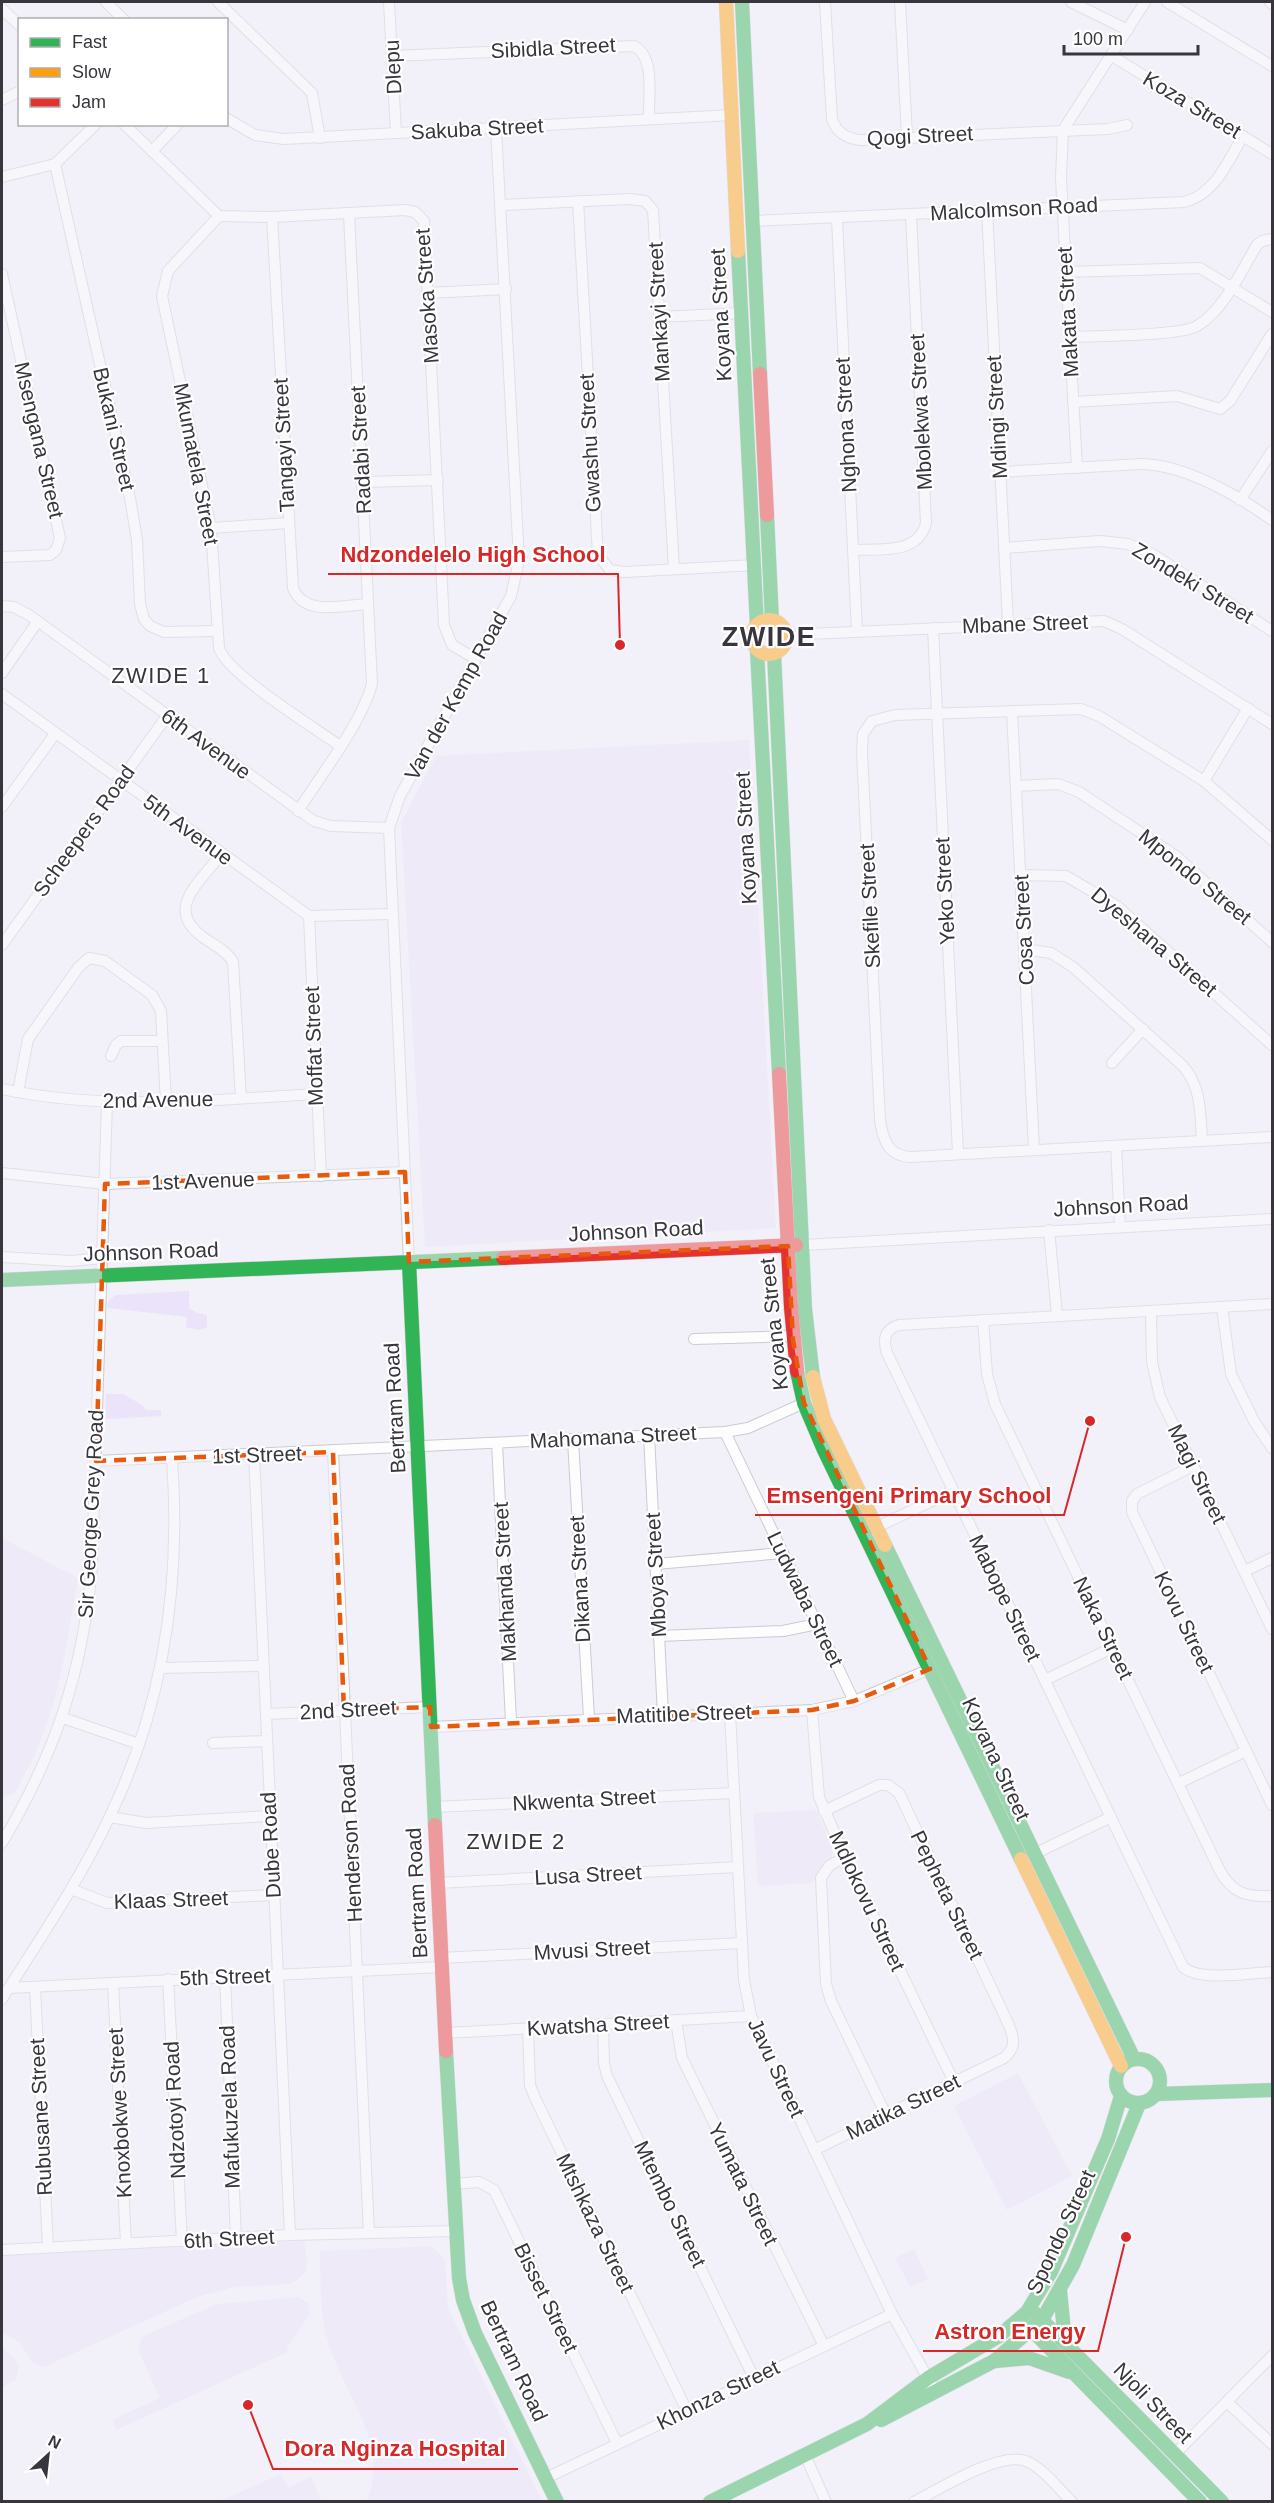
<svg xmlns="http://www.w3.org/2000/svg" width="1274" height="2503" viewBox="0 0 1274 2503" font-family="Helvetica,sans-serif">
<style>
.green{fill:#eae3f9}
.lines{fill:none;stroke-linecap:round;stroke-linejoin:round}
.street-casing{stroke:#cccad2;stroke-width:12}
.fast-casing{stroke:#cccad2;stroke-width:15}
.slow-casing{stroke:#cccad2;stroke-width:15}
.jam-casing{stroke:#cccad2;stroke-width:15}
.street{stroke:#fdfdfe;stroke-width:10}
.fast{stroke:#30b455;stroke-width:14}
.slow{stroke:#ff9f0a;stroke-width:14}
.jam{stroke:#e5322d;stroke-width:14}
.marked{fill:none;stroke:#e8590c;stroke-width:4.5;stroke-dasharray:12 8;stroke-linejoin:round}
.labels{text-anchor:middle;stroke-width:4.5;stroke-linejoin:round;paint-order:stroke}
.street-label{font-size:21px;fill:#38353d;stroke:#fff}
.neighbourhood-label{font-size:22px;letter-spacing:1.5px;fill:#38353d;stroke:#fff}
.district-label{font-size:27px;font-weight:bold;letter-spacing:1.5px;fill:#38353d;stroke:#fff}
.leader{fill:none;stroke:#d62828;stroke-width:2}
.callout-dot{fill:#d62828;stroke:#fff;stroke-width:2}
.callout-label{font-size:22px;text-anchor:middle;font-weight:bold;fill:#d62828;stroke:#fff;stroke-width:4.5;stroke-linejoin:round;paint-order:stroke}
</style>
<rect width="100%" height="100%" fill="#f2f0f8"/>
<g class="green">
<polygon points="749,740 776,1228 425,1247 401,822 436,756"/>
<polygon points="189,1291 189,1308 197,1313 207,1315 207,1327 199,1330 186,1327 187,1317 108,1308 108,1302 115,1295"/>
<polygon points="106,1394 123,1394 144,1406 145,1410 161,1410 161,1416 105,1419"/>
<path d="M2,1538L78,1578C68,1634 61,1694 38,1747C31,1763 22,1778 15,1793L2,1797Z"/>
<polygon points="816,1810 833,1847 832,1858 820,1868 813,1883 758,1886 753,1813"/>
<polygon points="1018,2073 1072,2176 1007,2210 954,2106"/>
<polygon points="304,2241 307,2260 306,2270 300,2278 291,2284 234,2287 197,2297 44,2367 33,2363 20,2343 2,2332 2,2255"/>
<path d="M432,2246L445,2260L448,2308L542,2501H367C390,2442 345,2397 328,2342C319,2313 321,2282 320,2251Z"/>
<polygon points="914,2249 928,2279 910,2287 895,2258"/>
<polygon points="298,2297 308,2303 310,2314 287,2348 288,2352 116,2430 112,2420 160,2398 138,2350 143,2336 217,2304"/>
<polygon points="2,2348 14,2358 19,2367 16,2379 2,2388"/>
<polygon points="281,2474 288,2488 311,2476 321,2501 220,2501"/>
</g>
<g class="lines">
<g class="street-casing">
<g id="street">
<polyline points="106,2 124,20"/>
<polyline points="218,2 312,93 320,138"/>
<polyline points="389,2 396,133"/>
<path d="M825,2L832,119C836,132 847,139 861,140L1108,129L1127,125"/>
<polyline points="900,2 907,136"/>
<polyline points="1071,2 1128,30"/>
<polyline points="1167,2 1272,66"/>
<polyline points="1270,2 1272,4"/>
<polyline points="2,9 20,26"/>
<path d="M392,56L634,46C656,57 648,98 649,119"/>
<polyline points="1112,56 1272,154"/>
<polyline points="2,100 20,91"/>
<polyline points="226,118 255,135 284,139 732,115"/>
<polyline points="124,124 219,216 272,217 405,210 415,212 424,221 444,625 452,645 476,659"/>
<polyline points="152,151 178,124"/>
<polyline points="55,164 130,498 137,540 140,604 144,619 150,626 164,632 217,631"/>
<polyline points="2,177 55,164 96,124"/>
<polyline points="578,201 598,555 610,570 624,572 755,565"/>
<polyline points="502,205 630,199 645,201 653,210 674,569"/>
<polyline points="987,210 1008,623"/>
<path d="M219,216L168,271L162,296L211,528L219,648C226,673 315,728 340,746"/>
<path d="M272,217L293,588C304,617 343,605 368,604"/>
<polyline points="837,219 857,631"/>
<path d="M752,221L1184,202C1215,195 1228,161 1243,136"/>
<polyline points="1066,272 1200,268 1272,312"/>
<polyline points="2,274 60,538 56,550 50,555 2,557"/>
<polyline points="429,293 506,289"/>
<polyline points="660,317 742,313"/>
<path d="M1069,337C1093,336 1181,336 1197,326C1224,310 1241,271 1257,245L1262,241L1272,239"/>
<polyline points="1073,402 1177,396 1220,409 1230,401 1272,334"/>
<polyline points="1077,468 1061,178 1063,130 1145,2"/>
<path d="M1000,472L1142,464C1185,465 1237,495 1272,520"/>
<polyline points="363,482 438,480"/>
<polyline points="1240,500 1272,451"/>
<polyline points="211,528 288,523"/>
<polyline points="1004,548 1100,541 1128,544 1151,553 1272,631"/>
<path d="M853,550C879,549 918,555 926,523L911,215"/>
<polyline points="2,606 14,607 29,615 314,821 331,826 389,828"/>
<polyline points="933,628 958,1153"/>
<polyline points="785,635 1104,621 1122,629 1272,724"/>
<polyline points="2,673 38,621"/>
<polyline points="2,694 309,916 391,914"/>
<polyline points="1012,711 1034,1149"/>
<polyline points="1204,781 1248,708"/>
<polyline points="1016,786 1058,784 1079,792 1176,856 1272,942"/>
<polyline points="2,807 55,734"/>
<path d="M298,811C321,775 361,724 372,684L349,214"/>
<path d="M1272,840L1204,781L1099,716L1081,709L895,715L872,721L863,734L862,752L880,1120C883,1140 888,1156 911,1157L1272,1137"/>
<path d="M221,854C200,883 163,909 204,938C214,945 227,951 233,962L241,1098"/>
<polyline points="1021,875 1066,876 1117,906 1272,1045"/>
<polyline points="309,916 321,1176"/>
<polyline points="2,945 167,716"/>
<path d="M1024,949L1051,953L1073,967L1183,1066C1202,1088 1200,1113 1202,1141"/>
<polyline points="111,1056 116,1045 121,1041 162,1041"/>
<polyline points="1112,1063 1143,1029"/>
<path d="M2,1089C105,1111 211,1100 316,1094"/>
<polyline points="18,1092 28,1039 78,968 89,958 105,961 152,995 161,1011 166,1102"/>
<polyline points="1116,1146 1120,1227"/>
<polyline points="2,1173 105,1184 405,1172"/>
<polyline points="1049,1230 1057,1315"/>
<polyline points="804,1245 1272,1219"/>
<polyline points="2,1257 71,1261 103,1258"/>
<polyline points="409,1262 389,828 400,796 511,596 519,560 496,129"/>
<path d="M1272,1304L899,1325C884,1329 883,1340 887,1353L1183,1967C1200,1982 1250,1973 1272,1972"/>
<polyline points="1222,1307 1231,1374 1254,1421 1272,1448"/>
<polyline points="1151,1312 1152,1362 1160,1397 1272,1629"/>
<path d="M983,1320L987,1374L995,1404L1220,1871C1233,1894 1247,1897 1272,1896"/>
<polyline points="694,1339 793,1336"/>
<polyline points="725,1432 854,1701"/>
<polyline points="649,1435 663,1715"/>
<polyline points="573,1440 589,1718"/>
<polyline points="497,1443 511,1721"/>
<polyline points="333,1452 369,2233"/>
<polyline points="254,1454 290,2235"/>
<polyline points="96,1461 725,1432 748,1428 804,1403"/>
<polyline points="1193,1466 1137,1494 1132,1501 1132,1512 1272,1805"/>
<polyline points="877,1527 953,1491"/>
<polyline points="656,1564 783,1553"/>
<polyline points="1245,1571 1272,1558"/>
<polyline points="659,1636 783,1631 817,1624"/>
<polyline points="160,1668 262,1666"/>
<polyline points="1045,1680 1112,1648"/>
<polyline points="812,1710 819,1797 845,1857 954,2082"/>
<polyline points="730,1713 744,1980 751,2016 892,2314 931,2384"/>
<polyline points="266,1714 430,1707"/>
<polyline points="63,1718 139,1744"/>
<polyline points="431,1727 812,1710 854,1701 930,1669"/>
<polyline points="213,1743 266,1741"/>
<polyline points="1179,1783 1246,1751"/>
<polyline points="434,1807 734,1793"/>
<polyline points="110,1817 146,1823 269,1816"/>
<path d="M2,1843C56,1752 83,1671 92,1566L107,1102"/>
<polyline points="1034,1854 1111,1817"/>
<polyline points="845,1857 829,1866 821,1878 826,1984 831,2001 886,2115"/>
<polyline points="438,1883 738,1867"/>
<polyline points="71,1889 107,1903 273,1895"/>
<polyline points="441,1958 742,1943"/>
<polyline points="225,1976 236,2239"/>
<polyline points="168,1979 182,2241"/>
<polyline points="113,1983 126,2243"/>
<polyline points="35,1987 48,2247"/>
<polyline points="9,1988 442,1967"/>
<path d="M2,1999C39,1940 80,1880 110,1816C164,1704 181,1582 172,1459"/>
<polyline points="676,2021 682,2058 823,2344"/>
<polyline points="603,2025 604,2063 607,2076 754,2378"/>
<polyline points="528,2029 530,2085 535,2098 687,2411"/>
<polyline points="445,2033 751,2016"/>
<path d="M814,2150L1004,2058C1017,2047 1014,2037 1008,2023L899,1793L888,1785H879L824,1811"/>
<polyline points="454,2184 479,2182 494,2190 617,2443"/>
<polyline points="2,2250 290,2235 457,2231"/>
<polyline points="1227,2402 1272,2444"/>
<polyline points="805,2455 826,2502"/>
<polyline points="1174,2455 1272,2356"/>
<polyline points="546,2478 892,2314"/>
<path d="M914,2502C939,2489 1000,2451 1026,2461C1043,2468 1059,2489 1072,2502"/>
</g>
</g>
<g class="fast-casing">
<g id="fast">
<polyline points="742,2 760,374"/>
<polyline points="738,251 757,626"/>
<polyline points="767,515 772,621"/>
<polyline points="757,650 779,1074"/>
<polyline points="774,653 805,1309 813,1377"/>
<polyline points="409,1262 435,1825"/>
<polyline points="2,1280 503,1258"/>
<polyline points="797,1371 804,1403 824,1450 1021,1859"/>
<polyline points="885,1545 1134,2059"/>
<polyline points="446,2051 459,2278 463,2300 475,2333 557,2502"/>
<circle cx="1138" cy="2081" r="22"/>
<polyline points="1157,2094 1272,2090"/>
<polyline points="1060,2291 1064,2331 1069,2347"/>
<polyline points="1036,2314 1222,2502"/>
<polyline points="1026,2324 1200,2502"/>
<polyline points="996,2361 1029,2358 1069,2372"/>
<polyline points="881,2420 994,2361 1042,2320 1073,2265 1139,2104"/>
<polyline points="710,2502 867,2424 928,2378 999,2336 1027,2312 1051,2272 1108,2139 1121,2096"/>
</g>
</g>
<g class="slow-casing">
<g id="slow">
<polyline points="726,2 738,251"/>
<circle cx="769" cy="637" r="17"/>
<polyline points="813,1377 824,1419 885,1545"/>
<polyline points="1021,1859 1121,2066"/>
</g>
</g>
<g class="jam-casing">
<g id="jam">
<polyline points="760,374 767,515"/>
<polyline points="779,1074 791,1307 797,1371"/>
<polyline points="503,1258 796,1245"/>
<polyline points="435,1825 446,2051"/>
</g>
</g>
<use href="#street" class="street"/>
<use href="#fast" class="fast"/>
<use href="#slow" class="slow"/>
<use href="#jam" class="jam"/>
</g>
<path d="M0 0H1274V2503H0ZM405,1172L409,1262L788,1246L793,1340L804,1403L930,1669L854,1701L812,1710L431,1727L430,1707L344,1710L333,1452L96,1461L105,1184Z" fill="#f2f0f8" fill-opacity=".55" fill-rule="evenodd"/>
<path class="marked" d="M405,1172L409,1262L788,1246L793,1340L804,1403L930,1669L854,1701L812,1710L431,1727L430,1707L344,1710L333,1452L96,1461L105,1184Z"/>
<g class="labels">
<g class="street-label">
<text transform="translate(553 48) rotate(-3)" y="7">Sibidla Street</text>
<text transform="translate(393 67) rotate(-93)" y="7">Dlepu</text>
<text transform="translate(1192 105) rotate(31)" y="7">Koza Street</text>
<text transform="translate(477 129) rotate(-3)" y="7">Sakuba Street</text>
<text transform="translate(920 136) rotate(-3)" y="7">Qogi Street</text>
<text transform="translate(1014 209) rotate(-3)" y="7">Malcolmson Road</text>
<text transform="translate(427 296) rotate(-94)" y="7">Masoka Street</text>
<text transform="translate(659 312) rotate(-93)" y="7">Mankayi Street</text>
<text transform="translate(1068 312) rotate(-93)" y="7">Makata Street</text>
<text transform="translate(721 315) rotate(-93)" y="7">Koyana Street</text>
<text transform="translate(921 412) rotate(-93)" y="7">Mbolekwa Street</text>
<text transform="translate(997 417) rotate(-93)" y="7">Mdingi Street</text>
<text transform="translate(846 425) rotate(-93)" y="7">Nghona Street</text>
<text transform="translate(114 429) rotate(77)" y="7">Bukani Street</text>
<text transform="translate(39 440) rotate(77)" y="7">Msengana Street</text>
<text transform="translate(590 443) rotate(-93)" y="7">Gwashu Street</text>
<text transform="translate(284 445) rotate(-93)" y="7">Tangayi Street</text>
<text transform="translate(361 450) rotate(-93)" y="7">Radabi Street</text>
<text transform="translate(196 464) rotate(79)" y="7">Mkumatela Street</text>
<text transform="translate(1193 583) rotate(31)" y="7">Zondeki Street</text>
<text transform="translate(1025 624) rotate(-2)" y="7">Mbane Street</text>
<text transform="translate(456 696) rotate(-61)" y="7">Van der Kemp Road</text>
<text transform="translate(206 744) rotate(36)" y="7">6th Avenue</text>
<text transform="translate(188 830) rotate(36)" y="7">5th Avenue</text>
<text transform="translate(84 831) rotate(-54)" y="7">Scheepers Road</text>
<text transform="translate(746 838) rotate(-93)" y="7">Koyana Street</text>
<text transform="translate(1195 877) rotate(39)" y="7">Mpondo Street</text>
<text transform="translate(945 891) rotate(-93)" y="7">Yeko Street</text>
<text transform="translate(870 906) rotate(-93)" y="7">Skefile Street</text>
<text transform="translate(1024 930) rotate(-93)" y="7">Cosa Street</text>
<text transform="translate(1154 942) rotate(40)" y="7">Dyeshana Street</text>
<text transform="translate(314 1046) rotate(-92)" y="7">Moffat Street</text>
<text transform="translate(158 1100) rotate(-1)" y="7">2nd Avenue</text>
<text transform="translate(203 1181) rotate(-2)" y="7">1st Avenue</text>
<text transform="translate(1121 1206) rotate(-3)" y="7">Johnson Road</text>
<text transform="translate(636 1231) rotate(-3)" y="7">Johnson Road</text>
<text transform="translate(151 1252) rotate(-2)" y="7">Johnson Road</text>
<text transform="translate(774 1324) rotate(-96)" y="7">Koyana Street</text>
<text transform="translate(395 1408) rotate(-93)" y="7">Bertram Road</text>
<text transform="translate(613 1437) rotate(-3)" y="7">Mahomana Street</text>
<text transform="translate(257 1455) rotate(-2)" y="7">1st Street</text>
<text transform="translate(1197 1474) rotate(64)" y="7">Magi Street</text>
<text transform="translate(91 1514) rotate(-87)" y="7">Sir George Grey Road</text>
<text transform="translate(656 1575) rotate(-93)" y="7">Mboya Street</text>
<text transform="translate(580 1579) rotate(-93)" y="7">Dikana Street</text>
<text transform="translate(505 1582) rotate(-93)" y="7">Makhanda Street</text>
<text transform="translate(1005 1598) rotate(64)" y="7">Mabope Street</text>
<text transform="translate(805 1599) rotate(64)" y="7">Ludwaba Street</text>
<text transform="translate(1184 1622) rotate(64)" y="7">Kovu Street</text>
<text transform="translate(1103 1628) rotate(64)" y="7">Naka Street</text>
<text transform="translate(348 1710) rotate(-3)" y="7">2nd Street</text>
<text transform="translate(684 1714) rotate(-2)" y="7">Matitibe Street</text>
<text transform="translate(996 1759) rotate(65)" y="7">Koyana Street</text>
<text transform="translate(584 1800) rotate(-3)" y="7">Nkwenta Street</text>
<text transform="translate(351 1843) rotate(-93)" y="7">Henderson Road</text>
<text transform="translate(271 1845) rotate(-93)" y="7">Dube Road</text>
<text transform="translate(588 1875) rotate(-3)" y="7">Lusa Street</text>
<text transform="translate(417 1893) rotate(-93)" y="7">Bertram Road</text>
<text transform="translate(947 1895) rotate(64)" y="7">Pepheta Street</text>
<text transform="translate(171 1900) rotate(-2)" y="7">Klaas Street</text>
<text transform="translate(867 1901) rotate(65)" y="7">Mdlokovu Street</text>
<text transform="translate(592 1950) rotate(-3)" y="7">Mvusi Street</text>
<text transform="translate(225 1977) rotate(-2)" y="7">5th Street</text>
<text transform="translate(598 2025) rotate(-3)" y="7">Kwatsha Street</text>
<text transform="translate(776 2068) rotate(65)" y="7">Javu Street</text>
<text transform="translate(230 2107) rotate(-92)" y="7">Mafukuzela Road</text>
<text transform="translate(903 2107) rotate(-26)" y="7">Matika Street</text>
<text transform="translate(175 2110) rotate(-93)" y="7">Ndzotoyi Road</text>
<text transform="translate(120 2113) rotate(-93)" y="7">Knoxbokwe Street</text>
<text transform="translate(41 2117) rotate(-93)" y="7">Rubusane Street</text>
<text transform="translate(743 2184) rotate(64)" y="7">Yumata Street</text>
<text transform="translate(670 2204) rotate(64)" y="7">Mtembo Street</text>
<text transform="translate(595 2223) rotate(64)" y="7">Mtshkaza Street</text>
<text transform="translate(1061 2232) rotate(-65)" y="7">Spondo Street</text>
<text transform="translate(229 2239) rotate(-3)" y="7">6th Street</text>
<text transform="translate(546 2298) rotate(64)" y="7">Bisset Street</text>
<text transform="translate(514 2361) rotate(65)" y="7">Bertram Road</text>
<text transform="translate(718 2395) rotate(-26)" y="7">Khonza Street</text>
<text transform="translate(1153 2403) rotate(46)" y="7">Njoli Street</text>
</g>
<g class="neighbourhood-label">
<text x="161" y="683">ZWIDE 1</text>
<text x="516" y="1849">ZWIDE 2</text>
</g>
<g class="district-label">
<text x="769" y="646">ZWIDE</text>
</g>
</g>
<path class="leader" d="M620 645L618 574H328M1090 1421L1064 1515H755M1126 2237L1098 2351H923M248 2405L273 2469H518"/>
<g class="callout-dot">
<circle cx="620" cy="645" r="6"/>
<circle cx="1090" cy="1421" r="6"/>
<circle cx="1126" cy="2237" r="6"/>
<circle cx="248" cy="2405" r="6"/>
</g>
<g class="callout-label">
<text x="473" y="562">Ndzondelelo High School</text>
<text x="909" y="1503">Emsengeni Primary School</text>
<text x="1010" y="2339">Astron Energy</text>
<text x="395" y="2456">Dora Nginza Hospital</text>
</g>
<rect width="1274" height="2503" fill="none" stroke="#38353d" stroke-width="6"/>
<rect x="18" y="18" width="210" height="108" fill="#ffffff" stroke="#afaeb1" stroke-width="1.5"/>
<rect x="30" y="38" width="30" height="9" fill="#30b455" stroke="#afaeb1" stroke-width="1.5"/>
<text x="72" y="48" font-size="18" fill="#38353d">Fast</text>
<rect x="30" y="68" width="30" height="9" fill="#ff9f0a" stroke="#afaeb1" stroke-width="1.5"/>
<text x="72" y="78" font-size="18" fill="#38353d">Slow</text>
<rect x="30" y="98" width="30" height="9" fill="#e5322d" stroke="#afaeb1" stroke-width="1.5"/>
<text x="72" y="108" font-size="18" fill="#38353d">Jam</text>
<g transform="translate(48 2455) rotate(27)" stroke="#ffffff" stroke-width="4.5" paint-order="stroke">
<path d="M0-4.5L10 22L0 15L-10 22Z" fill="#38353d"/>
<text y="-9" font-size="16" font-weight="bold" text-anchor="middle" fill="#38353d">N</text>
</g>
<path d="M1064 45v9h134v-9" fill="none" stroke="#38353d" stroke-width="3"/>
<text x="1073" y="45" font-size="18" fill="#38353d" stroke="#ffffff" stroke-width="4.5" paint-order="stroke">100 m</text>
</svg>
